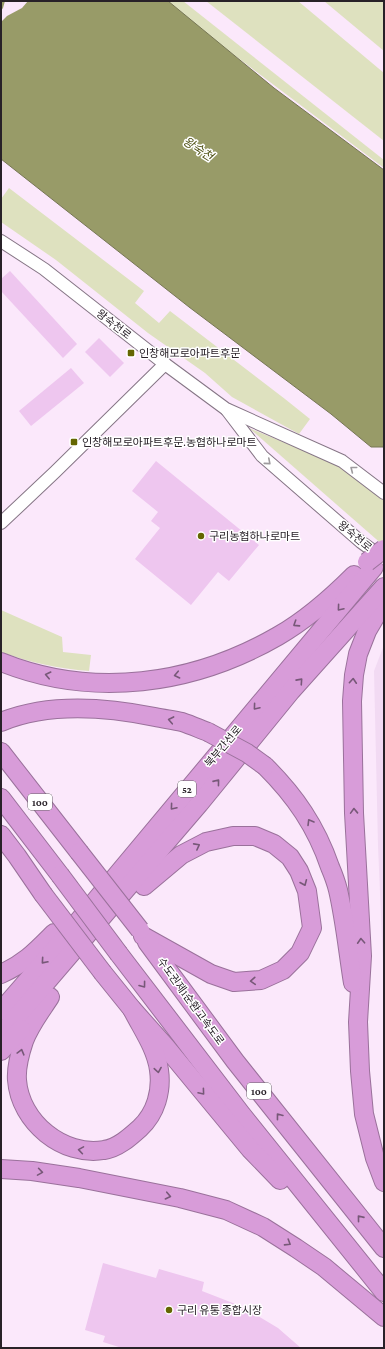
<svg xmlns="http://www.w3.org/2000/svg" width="385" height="1349" viewBox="0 0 385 1349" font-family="'Crimson Pro','Noto Sans KR',serif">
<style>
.built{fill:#f2daf3}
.green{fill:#dee1bf}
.water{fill:#989b68;stroke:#767655}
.pier{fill:#fbe8fb}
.building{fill:#eec6ef}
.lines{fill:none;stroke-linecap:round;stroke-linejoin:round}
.minor-casing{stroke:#857585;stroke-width:14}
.highway-casing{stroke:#9a719b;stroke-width:20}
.minor{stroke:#fff;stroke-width:12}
.highway{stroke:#d89cd9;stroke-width:18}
.highway-bridge-casing{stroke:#9a719b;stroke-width:20;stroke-linecap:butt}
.highway-bridge{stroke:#d89cd9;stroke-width:18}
.oneway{stroke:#9e9b9e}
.oneway2{stroke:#775878}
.poi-dot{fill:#646601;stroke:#fff;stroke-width:1.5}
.labels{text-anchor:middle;stroke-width:3;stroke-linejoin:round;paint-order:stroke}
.shield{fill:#fff;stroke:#686468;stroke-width:1}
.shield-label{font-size:10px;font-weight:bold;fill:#282128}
.street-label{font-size:11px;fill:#282128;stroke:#fff}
.poi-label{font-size:11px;fill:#282128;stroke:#fff;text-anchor:start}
.water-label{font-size:12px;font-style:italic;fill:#515317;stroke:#fff}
</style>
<rect width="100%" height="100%" fill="#fbe8fb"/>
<polygon class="built" points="384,645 384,987 378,846 374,671"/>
<g class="green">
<polygon points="168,1 183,1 384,160 384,168 205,33"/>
<polygon points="206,1 298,1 384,73 384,141"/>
<polygon points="324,1 384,1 384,51"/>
<polygon points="9,188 144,291 135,303 159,323 170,311 285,399 310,419 299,434 232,397 205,373 148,333 56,260 1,222 1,199"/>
<polygon points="249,428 341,466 384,501 384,546"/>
<path d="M1,610L62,637L63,652L91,655L89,671C59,669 29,662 1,652Z"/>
</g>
<polygon class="water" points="1,1 168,1 274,88 384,170 384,447 371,447 331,414 189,307 1,159"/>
<polygon class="pier" points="5,1 28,1 22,8 7,16 1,22 1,11 3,8"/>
<g class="building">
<polygon points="10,271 77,344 63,358 1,291 1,279"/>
<polygon points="99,338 124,363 110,377 85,352"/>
<polygon points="71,368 84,383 31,426 19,411"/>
<polygon points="156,461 259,545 229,581 218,572 191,605 135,559 160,528 151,521 158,512 132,491"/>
<polygon points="103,1263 156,1278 159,1269 204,1282 202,1291 238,1305 258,1316 278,1328 301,1348 122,1348 103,1342 105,1336 85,1330"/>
</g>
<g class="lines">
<g class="minor-casing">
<g id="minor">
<polyline points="1,241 44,269 165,364 226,409 342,461 384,493"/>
<polyline points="227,410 262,456 361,542 383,558"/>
<polyline points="1,523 55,472 165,364"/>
</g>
</g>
<g class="highway-casing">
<g id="highway">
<polyline points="384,602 367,631 358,654 354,675 352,701 354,813 362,956 358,1022 360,1071 364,1114 375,1158 384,1182"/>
<path d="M1,662C93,699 193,685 278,636C306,620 331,598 354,575"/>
<path d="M1,722C49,702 106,707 155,717C164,719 174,720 182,722C191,725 200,729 208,732"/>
<polyline points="1,752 79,852"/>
<path d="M265,766C295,796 316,826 330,867C333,874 336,882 338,890C345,920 348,952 353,983"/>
<polyline points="1,798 60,875"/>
<polyline points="1,835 17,856 43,894"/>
<polyline points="143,936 211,974 234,982 261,980 283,970 300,953 312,928 307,891 299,871 290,857 274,844 255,836 233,836 206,842 181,855 144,886"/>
<polyline points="147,942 235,1061 384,1248"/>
<polyline points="119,954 242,1115 384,1292"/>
<polyline points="103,973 132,1009 165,1046 250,1149 280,1180"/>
<path d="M1,974C25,963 35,952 54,933"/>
<path d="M50,997C41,1011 30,1025 24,1041C20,1053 16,1068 17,1080C20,1122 63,1157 104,1150C118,1148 130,1137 140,1128C156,1113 162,1091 159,1070C156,1048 142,1029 132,1009"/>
<polyline points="1,1011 61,942 374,567"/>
<polyline points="1,1035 199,804 291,691 384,587"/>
<polyline points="1,1051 21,1029"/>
<polyline points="1,1169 32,1171 79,1178 180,1198 226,1210 263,1227 296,1248 324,1267 384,1317"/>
</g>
</g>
<use href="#minor" class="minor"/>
<use href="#highway" class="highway"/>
<g class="highway-bridge-casing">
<g id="highway-bridge">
<polyline points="367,562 384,549"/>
<polyline points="208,732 247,753 265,766"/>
<polyline points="79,852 140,930"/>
<polyline points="60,875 119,954"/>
<polyline points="43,894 103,973"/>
</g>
</g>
<use href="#highway-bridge" class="highway-bridge"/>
</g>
<defs><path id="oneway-chevron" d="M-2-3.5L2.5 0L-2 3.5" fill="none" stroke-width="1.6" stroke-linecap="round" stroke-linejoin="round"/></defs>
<g class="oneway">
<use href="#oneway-chevron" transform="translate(268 462) rotate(41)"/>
<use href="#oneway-chevron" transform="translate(353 469) rotate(-142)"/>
</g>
<g class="oneway2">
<use href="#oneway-chevron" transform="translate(340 608) rotate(130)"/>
<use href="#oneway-chevron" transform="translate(296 624) rotate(147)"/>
<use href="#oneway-chevron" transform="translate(48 675) rotate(-167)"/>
<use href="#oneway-chevron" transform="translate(177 675) rotate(168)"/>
<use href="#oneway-chevron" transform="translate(300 681) rotate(-48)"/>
<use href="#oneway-chevron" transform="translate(353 681) rotate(-86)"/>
<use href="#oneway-chevron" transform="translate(256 707) rotate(130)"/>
<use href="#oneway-chevron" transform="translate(171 720) rotate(-169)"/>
<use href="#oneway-chevron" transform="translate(217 782) rotate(-51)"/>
<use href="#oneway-chevron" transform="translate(173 807) rotate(130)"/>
<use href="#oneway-chevron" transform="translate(354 811) rotate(-92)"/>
<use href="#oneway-chevron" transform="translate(310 822) rotate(-121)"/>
<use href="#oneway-chevron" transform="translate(197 846) rotate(-28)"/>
<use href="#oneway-chevron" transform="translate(304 883) rotate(67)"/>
<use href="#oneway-chevron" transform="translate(361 941) rotate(-93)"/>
<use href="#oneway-chevron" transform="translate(44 961) rotate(131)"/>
<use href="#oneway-chevron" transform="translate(253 981) rotate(176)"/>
<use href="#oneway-chevron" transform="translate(143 985) rotate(53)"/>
<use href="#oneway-chevron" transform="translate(21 1052) rotate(-75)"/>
<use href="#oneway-chevron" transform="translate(158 1070) rotate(81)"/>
<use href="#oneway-chevron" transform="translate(202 1092) rotate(50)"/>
<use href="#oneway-chevron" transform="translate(279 1116) rotate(-128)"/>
<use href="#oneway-chevron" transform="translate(81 1150) rotate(-171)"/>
<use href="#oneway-chevron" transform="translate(40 1172) rotate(9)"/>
<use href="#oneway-chevron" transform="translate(168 1196) rotate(12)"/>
<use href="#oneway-chevron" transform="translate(360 1218) rotate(-129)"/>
<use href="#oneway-chevron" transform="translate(288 1243) rotate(32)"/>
</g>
<g class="poi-dot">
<rect x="127" y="349" width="8" height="8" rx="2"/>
<rect x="70" y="438" width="8" height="8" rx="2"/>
<circle cx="201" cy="536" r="4"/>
<circle cx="169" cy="1310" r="4"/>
</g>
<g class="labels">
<g class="shield">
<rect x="178" y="781" width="18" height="16" rx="3"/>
<rect x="28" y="794" width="24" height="16" rx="3"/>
<rect x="247" y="1083" width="24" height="16" rx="3"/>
</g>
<g class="shield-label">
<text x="187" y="793">52</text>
<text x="40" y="806">100</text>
<text x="259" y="1095">100</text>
</g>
<g class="street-label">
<text transform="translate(114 324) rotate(38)" y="4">왕숙천로</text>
<text transform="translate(355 536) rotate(40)" y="4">왕숙천로</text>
<text transform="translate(223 746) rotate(-50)" y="4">북부간선로</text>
<text transform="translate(191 1001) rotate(54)" y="4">수도권제1순환고속도로</text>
</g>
<g class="poi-label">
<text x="139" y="357">인창해모로아파트후문</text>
<text x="82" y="446">인창해모로아파트후문.농협하나로마트</text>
<text x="209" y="540">구리농협하나로마트</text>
<text x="177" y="1314">구리 유통 종합시장</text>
</g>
<g class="water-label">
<text transform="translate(198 149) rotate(33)" y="4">왕숙천</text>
</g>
</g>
<rect width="385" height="1349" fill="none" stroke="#282128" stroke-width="4"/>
</svg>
